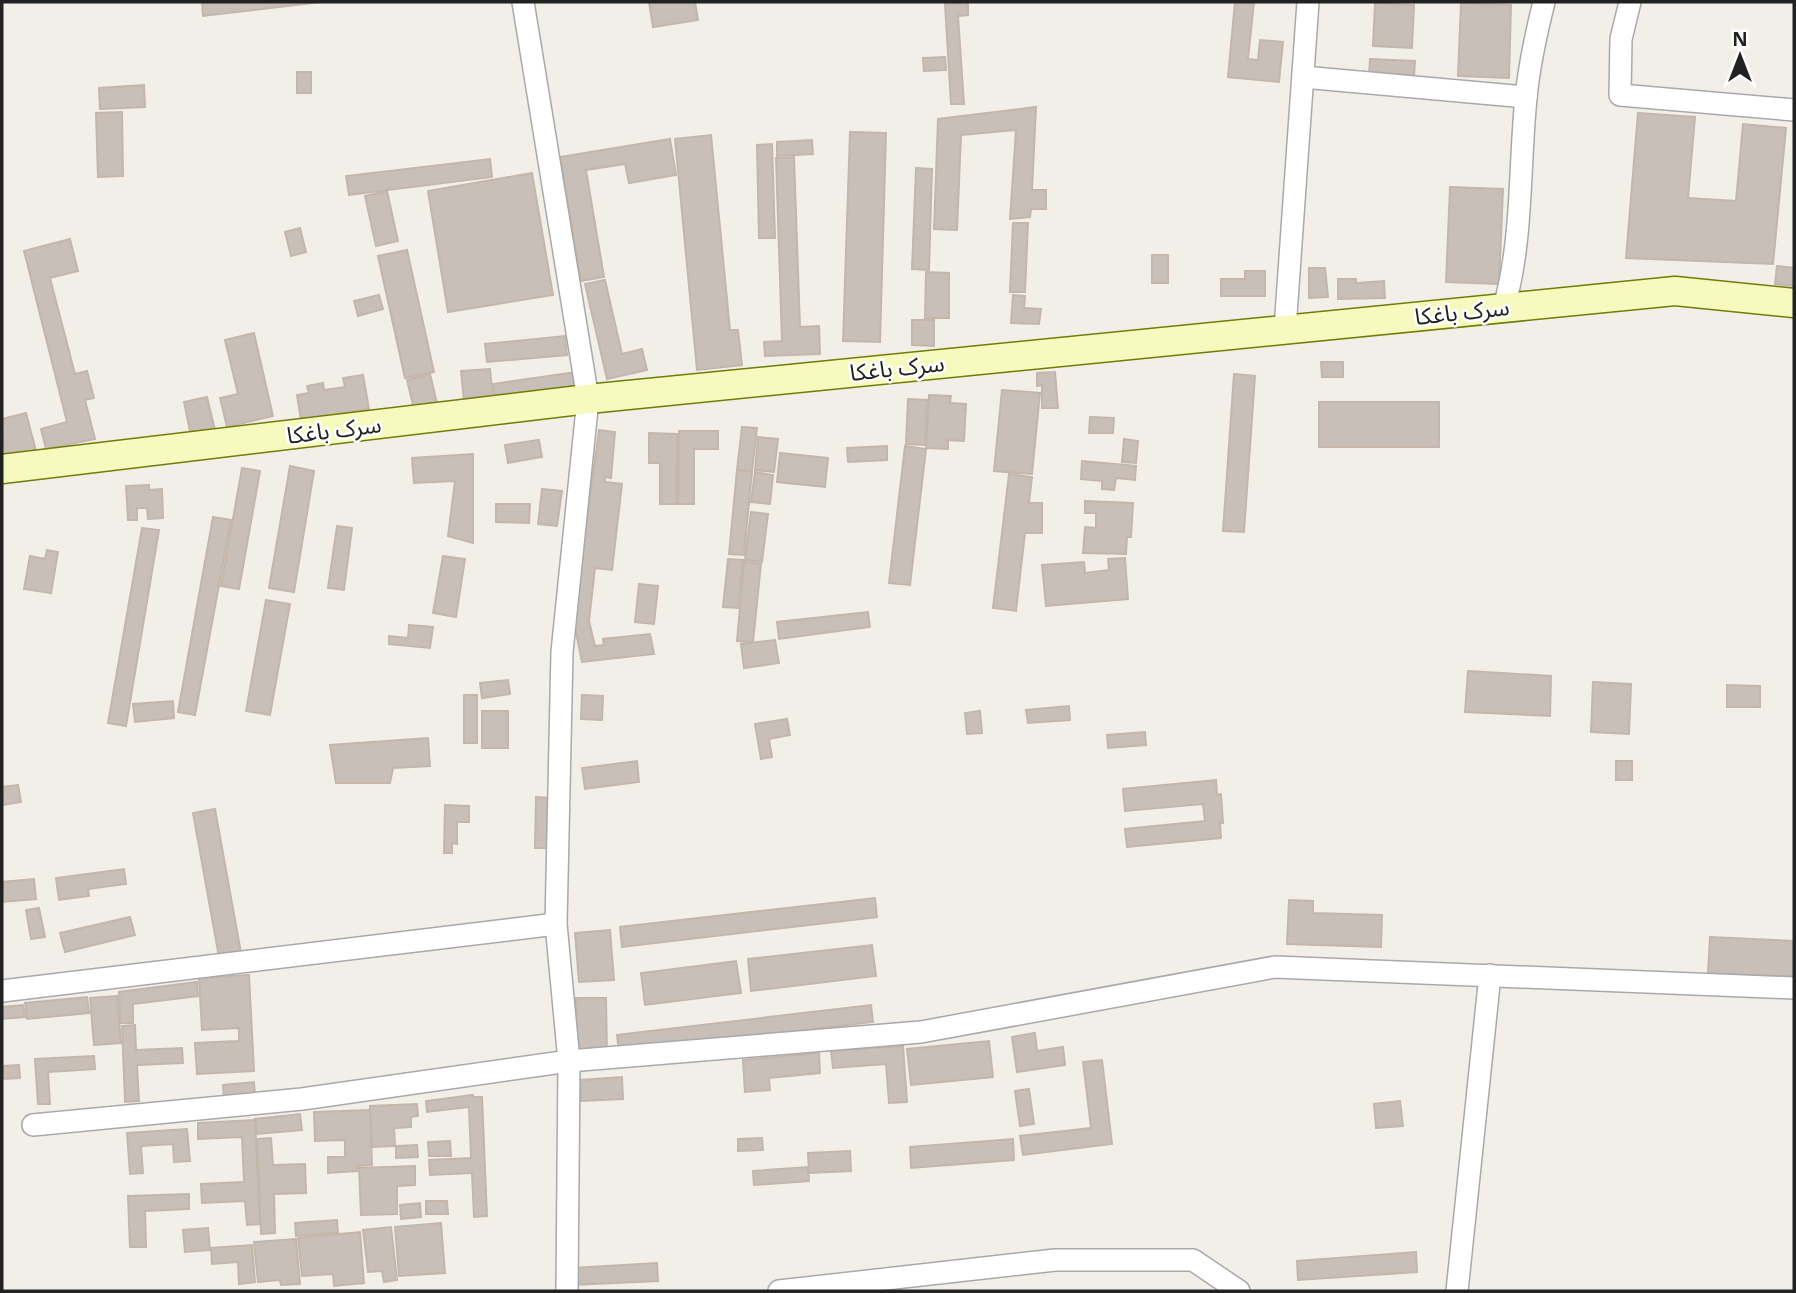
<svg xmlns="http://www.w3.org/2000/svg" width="1796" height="1293" viewBox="0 0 1796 1293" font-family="'Open Sans','Noto Sans Arabic',sans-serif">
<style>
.building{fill:#c7bfb8;stroke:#c4b6ab;stroke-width:2}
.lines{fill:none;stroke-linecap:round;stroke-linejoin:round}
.street-casing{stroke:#a9a9a9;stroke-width:24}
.secondary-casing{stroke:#707d05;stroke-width:31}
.street{stroke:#fff;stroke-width:21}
.secondary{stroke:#f7fabf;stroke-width:28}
.labels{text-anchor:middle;stroke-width:5;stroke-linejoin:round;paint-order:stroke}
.street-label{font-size:23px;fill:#222;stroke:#fff}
</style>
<rect width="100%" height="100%" fill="#f2efe9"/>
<g class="building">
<polygon points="202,2 321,2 203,16"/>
<polygon points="649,2 695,2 698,20 653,27"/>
<polygon points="1235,2 1254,2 1248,59 1258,60 1260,40 1283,42 1279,82 1228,77"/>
<polygon points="968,3 968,15 958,16 964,104 951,104 945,4"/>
<polygon points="1375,3 1414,5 1412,48 1373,46"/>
<polygon points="1461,3 1511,5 1509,78 1458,76"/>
<polygon points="945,57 946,70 924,71 923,58"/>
<polygon points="1370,59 1415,61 1414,77 1369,75"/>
<rect x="297" y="72" width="14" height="21"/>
<polygon points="144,85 145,107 100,109 99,88"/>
<polygon points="1036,107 1032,190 1046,190 1046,209 1031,209 1030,217 1010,219 1016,130 961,135 957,230 934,229 938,119"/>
<polygon points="122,112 123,176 98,177 96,113"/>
<polygon points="1638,113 1695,117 1688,198 1736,201 1743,124 1786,128 1773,264 1626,258"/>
<polygon points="850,132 886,133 880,342 843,341"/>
<polygon points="711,135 730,330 738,330 742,365 697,370 675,139"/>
<polygon points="670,139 676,175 629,183 625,164 586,170 604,277 581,281 560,157"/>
<polygon points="812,140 813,154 777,156 777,142"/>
<polygon points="772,144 775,238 759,238 757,145"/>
<polygon points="794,157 800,327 819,326 820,354 765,356 764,342 782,341 776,158"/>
<polygon points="490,159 492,177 349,195 346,176"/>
<polygon points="916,168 932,169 929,270 912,269"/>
<polygon points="532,173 553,295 448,312 428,191"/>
<polygon points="1450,187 1503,189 1499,284 1446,282"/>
<polygon points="387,191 398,241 376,246 365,196"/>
<polygon points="1013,223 1028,223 1025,292 1010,292"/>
<polygon points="300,228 306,252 291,256 285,232"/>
<polygon points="70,239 78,271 50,278 75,374 87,371 94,398 85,400 95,439 46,449 41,429 67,422 24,251"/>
<polygon points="407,250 434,372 405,378 378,256"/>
<rect x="1152" y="255" width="16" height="28"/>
<polygon points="1777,266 1794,268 1794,286 1775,284"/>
<polygon points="1309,268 1325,268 1328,297 1309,298"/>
<polygon points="1245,271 1265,271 1265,296 1221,296 1221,279 1245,279"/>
<polygon points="926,272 949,273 949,318 925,318"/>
<polygon points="1338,279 1356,279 1356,283 1384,281 1385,298 1338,299"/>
<polygon points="605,280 622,354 642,349 647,370 607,379 585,284"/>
<polygon points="379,295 383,309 358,316 354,301"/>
<polygon points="1013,295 1025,296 1024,308 1041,309 1039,324 1011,323"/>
<polygon points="912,320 934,320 934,346 912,345"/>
<polygon points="254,333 273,416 227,427 220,398 238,394 225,340"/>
<polygon points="565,336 567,355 487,362 485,344"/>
<polygon points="1321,362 1343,362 1343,377 1322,377"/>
<polygon points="490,369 493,400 464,402 461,371"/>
<polygon points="577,372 579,394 496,406 493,384"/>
<polygon points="1055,372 1058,408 1042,408 1042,385 1037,386 1037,373"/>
<polygon points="430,374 437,403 414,409 407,380"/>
<polygon points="1234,374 1255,376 1244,532 1223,531"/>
<polygon points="363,375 369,409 301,420 297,395 309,393 307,386 323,383 324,390 345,387 343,378"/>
<polygon points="1002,390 1040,393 1032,474 994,471"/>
<polygon points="929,395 951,396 950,403 966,404 964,441 948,440 948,449 926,448"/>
<polygon points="207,397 215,430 191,436 184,402"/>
<polygon points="908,399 927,400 925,445 906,444"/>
<rect x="1319" y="402" width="120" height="45"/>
<polygon points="26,413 36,451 4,459 2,419"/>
<polygon points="1090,417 1114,418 1113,433 1089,433"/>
<polygon points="742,427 757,428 752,471 737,470"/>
<polygon points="599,430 615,432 611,478 605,477 605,482 622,484 612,570 595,568 589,621 595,646 604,645 603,639 650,634 654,654 582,662 573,618"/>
<polygon points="679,431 718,431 718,449 694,449 694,504 678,504"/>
<polygon points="649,433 677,434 677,504 660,504 660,463 649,463"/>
<polygon points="758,437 778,439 774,472 755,470"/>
<polygon points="1124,439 1138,441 1136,463 1122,462"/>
<polygon points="539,440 542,457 508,463 505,445"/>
<polygon points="887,446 887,460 848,462 847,448"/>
<polygon points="905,446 926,449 910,585 889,583"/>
<polygon points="780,453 828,458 825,487 777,482"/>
<polygon points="473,454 473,543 448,536 455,481 414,483 412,458"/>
<polygon points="1082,461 1136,466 1135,480 1116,478 1114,490 1102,489 1102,481 1081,479"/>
<polygon points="290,466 314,471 294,592 269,588"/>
<polygon points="242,468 260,471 239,589 221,586"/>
<polygon points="737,470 752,472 744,555 729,554"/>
<polygon points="755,472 773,475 770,504 751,502"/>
<polygon points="1009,474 1032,477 1029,503 1042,503 1042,533 1025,533 1016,611 993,608"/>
<polygon points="149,485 149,490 162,489 163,518 148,519 147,508 137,508 137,520 128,520 126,486"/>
<polygon points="542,489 562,491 557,526 538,524"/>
<polygon points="1085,501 1133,503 1131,537 1127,537 1126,554 1083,553 1085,527 1096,528 1096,513 1085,513"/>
<polygon points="496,504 530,504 529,523 496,522"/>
<polygon points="751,512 768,514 762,562 745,560"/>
<polygon points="213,517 231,520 195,715 178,712"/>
<polygon points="337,526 352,528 344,590 328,588"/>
<polygon points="142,528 159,530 126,726 108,723"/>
<polygon points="47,550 58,552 51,593 24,589 30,556 45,559"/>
<polygon points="443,556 465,559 456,617 433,613"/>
<polygon points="1125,558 1128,599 1046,606 1042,565 1084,562 1085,573 1109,570 1108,559"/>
<polygon points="728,559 743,560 738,608 723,607"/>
<polygon points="744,562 761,564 753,642 737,641"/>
<polygon points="639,584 658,586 654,624 635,622"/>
<polygon points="266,600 290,604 270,715 246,711"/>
<polygon points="868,612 870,627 779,639 777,622"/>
<polygon points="409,625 433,627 430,648 389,644 389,636 408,638"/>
<polygon points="775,640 779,663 744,668 741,644"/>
<polygon points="1468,671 1551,676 1550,716 1465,712"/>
<polygon points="508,680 510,694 482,698 480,683"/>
<polygon points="1593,682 1631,684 1629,734 1591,732"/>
<polygon points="1727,685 1760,686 1760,707 1727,707"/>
<rect x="464" y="695" width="13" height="48"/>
<polygon points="582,695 603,696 602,720 581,719"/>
<polygon points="173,701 174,718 135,722 133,704"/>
<polygon points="1069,706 1070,720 1028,723 1026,710"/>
<rect x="482" y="711" width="26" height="37"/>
<polygon points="980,711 982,733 967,734 965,713"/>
<polygon points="787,719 790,735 769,739 772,757 761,759 755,724"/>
<polygon points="1145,732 1146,745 1108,748 1107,735"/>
<polygon points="428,738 430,766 393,768 390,783 336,783 330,745"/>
<polygon points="637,761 639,782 585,789 582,768"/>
<rect x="1616" y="761" width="16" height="19"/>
<polygon points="1216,780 1217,795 1221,794 1223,823 1220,823 1221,838 1127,847 1125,829 1205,821 1203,804 1125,811 1123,789"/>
<polygon points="18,785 21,802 2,805 2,787"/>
<polygon points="536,797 549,798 548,848 535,848"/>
<polygon points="445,805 469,806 469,822 457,822 457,844 452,843 452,853 444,853"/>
<polygon points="215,809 241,953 219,957 193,813"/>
<polygon points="124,869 126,884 88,889 89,896 59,900 56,878"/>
<polygon points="34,879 36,899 2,902 2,882"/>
<polygon points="875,898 877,917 622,947 620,927"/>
<polygon points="1289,900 1313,901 1313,913 1382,915 1381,947 1287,944"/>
<polygon points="39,908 45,937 31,939 26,910"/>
<polygon points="130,917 135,935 65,952 60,933"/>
<polygon points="610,930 614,980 579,982 575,933"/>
<polygon points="1710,937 1794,941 1794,977 1708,973"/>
<polygon points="872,945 876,976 751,991 748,959"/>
<polygon points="736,961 741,993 645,1005 641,973"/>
<polygon points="249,975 254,1071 197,1074 195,1043 239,1041 239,1028 202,1030 199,978"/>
<polygon points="197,982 198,996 133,1004 133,1023 120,1023 119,992"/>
<polygon points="117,996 121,1043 94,1045 90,998"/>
<polygon points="87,997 89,1013 27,1019 25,1003"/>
<polygon points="576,998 606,998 607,1055 577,1056"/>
<polygon points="23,1005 25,1017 2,1019 2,1007"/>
<polygon points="871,1005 873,1022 619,1053 617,1035"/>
<polygon points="135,1025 136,1050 182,1048 183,1063 137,1065 139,1101 125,1102 122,1026"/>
<polygon points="1035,1033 1037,1051 1063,1047 1065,1065 1017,1072 1012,1037"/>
<polygon points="989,1041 993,1077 911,1085 907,1049"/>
<polygon points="903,1046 907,1102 889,1103 886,1064 833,1068 831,1051"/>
<polygon points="819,1053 820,1073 769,1078 770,1090 745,1092 743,1060"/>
<polygon points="94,1056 95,1069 48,1072 50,1104 38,1104 35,1059"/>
<polygon points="1102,1060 1112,1144 1023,1155 1020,1136 1091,1128 1083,1062"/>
<polygon points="19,1065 20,1078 2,1079 2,1066"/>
<polygon points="622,1077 623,1099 581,1101 580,1080"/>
<polygon points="254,1082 255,1096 224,1098 223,1085"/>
<polygon points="1029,1089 1034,1124 1020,1126 1015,1091"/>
<polygon points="473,1095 473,1097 482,1097 487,1216 474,1217 472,1173 430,1175 429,1160 471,1158 469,1107 427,1112 426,1101"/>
<polygon points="1400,1101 1403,1126 1376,1128 1374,1104"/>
<polygon points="417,1104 418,1116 411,1117 411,1127 394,1128 395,1146 372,1147 370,1106"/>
<polygon points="370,1110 372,1165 357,1166 357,1171 328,1173 328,1157 345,1157 345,1140 315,1141 314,1112"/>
<polygon points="300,1114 302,1130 257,1134 255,1119"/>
<polygon points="255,1120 260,1224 247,1225 245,1201 202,1203 201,1184 244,1182 242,1137 198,1139 198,1123"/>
<polygon points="187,1129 190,1161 174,1162 173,1144 141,1146 143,1173 130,1174 127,1133"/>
<polygon points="271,1138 273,1165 305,1164 306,1193 274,1194 275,1233 261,1234 257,1139"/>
<polygon points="762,1138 763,1150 738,1151 738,1139"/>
<polygon points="1013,1139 1014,1160 911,1168 910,1147"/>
<polygon points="450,1141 451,1156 429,1156 428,1142"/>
<polygon points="417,1145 418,1157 396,1158 396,1146"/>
<polygon points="850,1151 851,1171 809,1173 808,1153"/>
<polygon points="415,1166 415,1185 397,1186 397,1214 361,1215 359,1168"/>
<polygon points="808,1167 809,1181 754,1185 753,1171"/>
<polygon points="189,1194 189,1209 145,1211 146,1247 130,1247 128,1196"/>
<polygon points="426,1201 447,1201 448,1214 426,1214"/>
<polygon points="420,1203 421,1217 401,1219 400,1205"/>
<polygon points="337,1220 338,1233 296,1236 295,1223"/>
<polygon points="441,1223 445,1273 399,1276 395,1227"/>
<polygon points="391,1227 397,1280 384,1282 382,1271 368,1272 363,1230"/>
<polygon points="208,1228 210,1250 185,1252 183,1230"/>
<polygon points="360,1232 364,1283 334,1286 333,1274 302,1276 298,1238"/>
<polygon points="296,1239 300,1284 281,1285 280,1280 258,1282 254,1242"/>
<polygon points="252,1245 255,1282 239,1284 238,1262 212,1264 211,1248"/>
<polygon points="1416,1252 1417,1272 1298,1280 1297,1261"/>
<polygon points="657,1263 658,1281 573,1285 572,1268"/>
</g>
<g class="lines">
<g class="street-casing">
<g id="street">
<polyline points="523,2 588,399 562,652 556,924 569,1061 567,1291"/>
<polyline points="1630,2 1621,39 1620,95 1794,110"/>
<polyline points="1303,77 1526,97"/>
<path d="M1504,307C1523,240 1519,167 1526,98C1529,65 1536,34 1544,2"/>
<polyline points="1285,329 1308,2"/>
<polyline points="2,991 556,924"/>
<polyline points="33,1125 302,1099 569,1061 921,1032 1275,967 1794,988"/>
<polyline points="779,1291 1055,1260 1193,1260 1239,1291"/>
<polyline points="1457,1291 1490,975"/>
</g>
</g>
<g class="secondary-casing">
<polyline id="secondary" points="2,469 588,399 1675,291 1794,303"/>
</g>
<use href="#street" class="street"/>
<use href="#secondary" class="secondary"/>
</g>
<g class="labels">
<g class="street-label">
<text transform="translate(1462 312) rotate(-6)" y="8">سرک باغکا</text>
<text transform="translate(897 368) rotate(-6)" y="8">سرک باغکا</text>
<text transform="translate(334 430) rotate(-7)" y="8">سرک باغکا</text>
</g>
</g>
<rect width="1796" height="1293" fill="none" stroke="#222222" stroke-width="7"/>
<g transform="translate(1740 56)" stroke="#ffffff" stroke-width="5" paint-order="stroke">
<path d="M0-5L12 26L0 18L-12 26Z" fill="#222222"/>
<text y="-10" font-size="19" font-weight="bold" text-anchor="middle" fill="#222222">N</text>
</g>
</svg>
